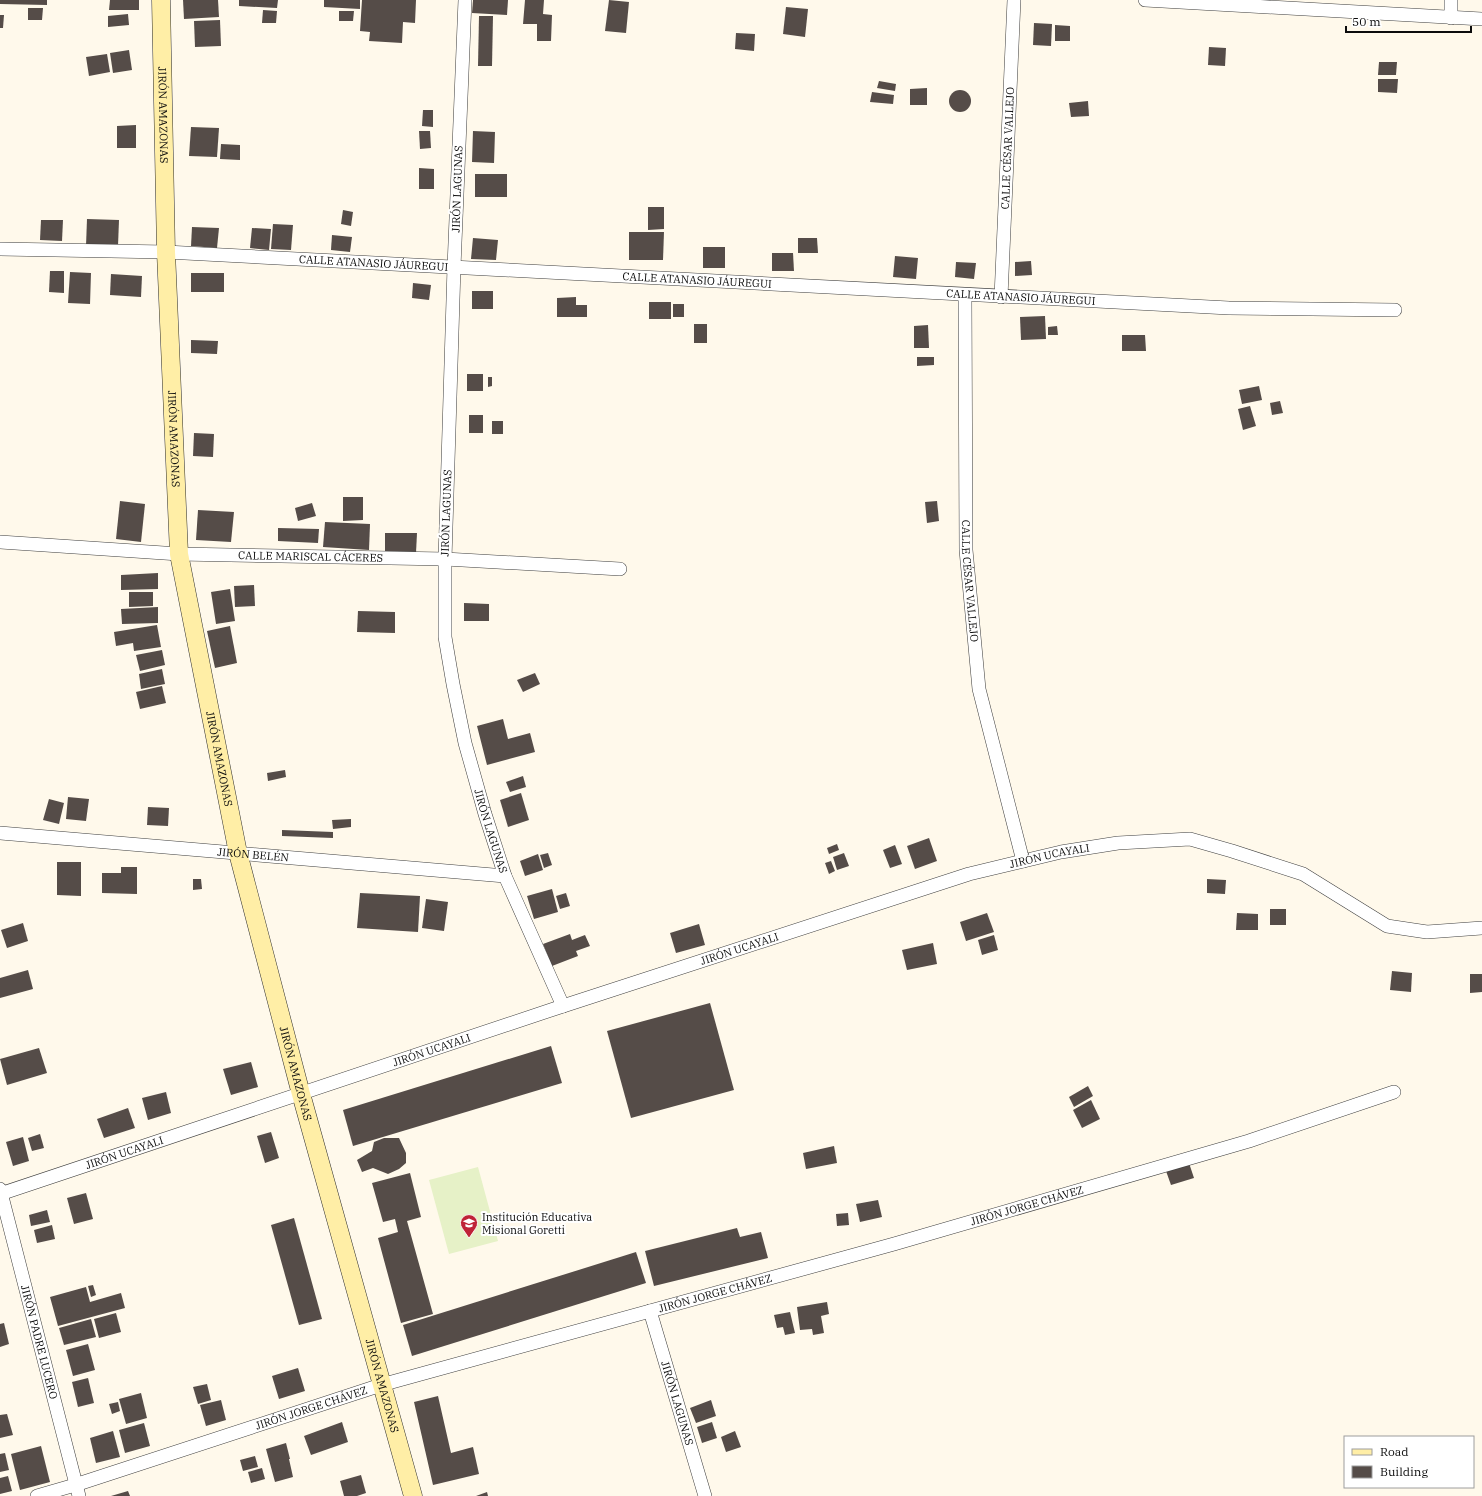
<svg xmlns="http://www.w3.org/2000/svg" width="1482" height="1496" viewBox="0 0 1482 1496" font-family="'IBM Plex Serif',serif">
<style>
.pitch{fill:#e6f1c7}
.building{fill:#554c48}
.lines{fill:none;stroke-linecap:round;stroke-linejoin:round}
.street-casing{stroke:#3f3f3f;stroke-width:14}
.secondary-casing{stroke:#2e2e2e;stroke-width:19}
.street{stroke:#fff;stroke-width:13}
.secondary{stroke:#ffeea6;stroke-width:18}
.labels{text-anchor:middle;stroke-width:4;stroke-linejoin:round;paint-order:stroke}
.street-label{font-size:11px;fill:#0c0c0c;stroke:#fff}
.poi-label{font-size:11px;fill:#0c0c0c;stroke:#fff;text-anchor:start}
</style>
<rect width="100%" height="100%" fill="#fff9eb"/>
<polygon class="pitch" points="478,1167 498,1241 449,1254 429,1180"/>
<g class="building">
<polygon points="0,0 47,0 47,5 0,4"/>
<polygon points="110,0 139,0 139,10 109,10"/>
<polygon points="183,0 218,0 219,17 184,19"/>
<polygon points="239,0 278,0 277,8 239,6"/>
<polygon points="324,0 360,0 360,9 324,7"/>
<polygon points="362,0 416,0 415,23 403,22 402,43 369,41 370,32 360,31"/>
<polygon points="473,0 508,0 507,15 472,13"/>
<polygon points="525,0 544,0 543,14 552,15 551,41 537,41 537,24 523,24"/>
<polygon points="609,0 629,2 626,33 605,31"/>
<polygon points="786,7 808,9 805,37 783,34"/>
<polygon points="28,8 43,8 42,20 28,20"/>
<polygon points="263,10 277,11 276,23 262,23"/>
<polygon points="339,11 354,11 353,21 339,21"/>
<polygon points="128,14 129,25 108,27 108,16"/>
<polygon points="0,15 4,15 3,28 0,28"/>
<polygon points="479,16 493,16 492,66 478,66"/>
<polygon points="220,20 221,46 195,47 194,21"/>
<polygon points="1034,23 1052,24 1051,46 1033,45"/>
<polygon points="1055,25 1070,26 1070,41 1055,41"/>
<polygon points="736,33 755,34 754,51 735,49"/>
<polygon points="1209,47 1226,48 1225,66 1208,65"/>
<polygon points="129,50 132,70 113,73 110,53"/>
<polygon points="107,54 110,72 89,76 86,57"/>
<polygon points="1379,62 1397,62 1396,75 1378,75"/>
<polygon points="1378,79 1398,79 1397,93 1378,92"/>
<polygon points="879,81 896,84 895,91 877,88"/>
<polygon points="927,88 927,105 910,105 910,89"/>
<circle cx="960" cy="101" r="11"/>
<polygon points="872,92 894,95 893,104 870,102"/>
<polygon points="1088,101 1089,116 1071,117 1069,103"/>
<polygon points="423,110 433,110 433,127 422,126"/>
<polygon points="136,125 136,148 117,148 117,126"/>
<polygon points="191,127 219,128 217,157 189,156"/>
<polygon points="419,131 430,131 431,148 420,149"/>
<polygon points="473,131 495,132 494,163 472,162"/>
<polygon points="221,144 240,145 240,160 220,159"/>
<polygon points="419,168 434,169 434,189 419,189"/>
<rect x="475" y="174" width="32" height="23"/>
<polygon points="648,207 664,207 664,229 648,230"/>
<polygon points="343,210 353,212 351,226 341,224"/>
<polygon points="87,219 119,220 118,246 86,246"/>
<polygon points="41,220 63,220 62,241 40,240"/>
<polygon points="273,224 293,225 291,250 271,249"/>
<polygon points="192,227 219,228 217,248 191,246"/>
<polygon points="252,228 271,229 269,250 250,248"/>
<polygon points="629,232 664,232 663,260 629,260"/>
<polygon points="332,235 352,237 350,252 331,250"/>
<polygon points="473,238 498,240 496,260 471,259"/>
<polygon points="798,238 817,238 818,253 798,253"/>
<rect x="703" y="247" width="22" height="21"/>
<polygon points="772,253 793,253 794,271 772,271"/>
<polygon points="895,256 918,258 916,279 893,277"/>
<polygon points="1031,261 1032,275 1015,276 1015,262"/>
<polygon points="956,262 976,263 974,279 955,277"/>
<polygon points="50,271 64,271 64,293 49,292"/>
<polygon points="70,272 91,273 90,304 68,303"/>
<rect x="191" y="273" width="33" height="19"/>
<polygon points="111,274 142,276 141,297 110,295"/>
<polygon points="413,283 431,285 429,300 412,298"/>
<rect x="472" y="291" width="21" height="18"/>
<polygon points="576,297 576,305 587,305 587,317 557,317 557,298"/>
<rect x="649" y="302" width="22" height="17"/>
<rect x="673" y="304" width="11" height="13"/>
<polygon points="1045,316 1046,339 1021,340 1020,317"/>
<rect x="694" y="324" width="13" height="19"/>
<polygon points="928,325 929,348 914,348 914,326"/>
<polygon points="1057,326 1058,335 1048,335 1048,327"/>
<polygon points="1122,335 1145,335 1146,351 1122,351"/>
<polygon points="191,340 218,341 217,354 191,353"/>
<polygon points="917,357 934,357 934,365 917,366"/>
<rect x="467" y="374" width="16" height="17"/>
<polygon points="488,377 492,377 492,386 488,387"/>
<polygon points="1259,386 1262,400 1242,404 1239,390"/>
<polygon points="1280,401 1283,413 1272,415 1270,403"/>
<polygon points="1250,406 1256,426 1243,430 1238,409"/>
<rect x="469" y="415" width="14" height="18"/>
<rect x="492" y="421" width="11" height="13"/>
<polygon points="194,433 214,434 213,457 193,456"/>
<polygon points="343,497 363,497 363,520 343,521"/>
<polygon points="120,501 145,504 141,542 116,539"/>
<polygon points="937,501 939,521 927,523 925,502"/>
<polygon points="312,503 316,516 298,521 295,508"/>
<polygon points="198,510 234,512 231,542 196,540"/>
<polygon points="325,522 370,524 369,550 323,547"/>
<polygon points="278,528 319,529 318,543 278,541"/>
<polygon points="385,533 417,533 416,553 385,551"/>
<polygon points="158,573 158,589 121,590 121,575"/>
<polygon points="254,585 255,606 235,607 234,586"/>
<polygon points="230,589 235,621 216,624 211,592"/>
<polygon points="129,592 153,592 153,606 129,607"/>
<polygon points="464,603 489,604 489,621 464,621"/>
<polygon points="158,607 158,623 122,624 121,609"/>
<polygon points="358,611 395,612 395,633 357,632"/>
<polygon points="157,625 161,647 134,651 133,643 116,646 114,632"/>
<polygon points="230,626 237,663 215,668 207,631"/>
<polygon points="162,650 165,665 140,671 136,655"/>
<polygon points="162,669 165,684 141,689 139,674"/>
<polygon points="535,673 540,684 523,692 517,680"/>
<polygon points="162,686 166,703 140,709 136,692"/>
<polygon points="503,719 508,739 530,733 535,752 487,765 477,726"/>
<polygon points="285,770 286,777 268,781 267,773"/>
<polygon points="523,776 526,787 510,792 506,782"/>
<polygon points="521,793 529,820 508,827 500,800"/>
<polygon points="68,797 89,799 86,821 66,819"/>
<polygon points="49,799 64,803 59,824 43,820"/>
<polygon points="148,807 169,808 168,826 147,825"/>
<polygon points="351,819 351,827 333,829 332,820"/>
<polygon points="282,830 333,832 333,838 282,836"/>
<polygon points="929,838 937,861 915,869 907,846"/>
<polygon points="837,844 839,850 829,854 827,848"/>
<polygon points="895,845 902,864 890,868 883,850"/>
<polygon points="548,853 552,865 544,868 540,855"/>
<polygon points="844,853 849,866 837,870 833,857"/>
<polygon points="538,854 543,870 525,876 520,861"/>
<polygon points="831,861 835,871 829,874 825,863"/>
<polygon points="57,862 81,862 81,896 57,895"/>
<polygon points="121,867 137,867 137,894 102,893 102,873 121,873"/>
<polygon points="193,879 201,879 202,889 193,890"/>
<polygon points="1207,879 1226,880 1225,894 1207,893"/>
<polygon points="552,889 558,912 534,919 527,896"/>
<polygon points="360,893 420,896 418,932 357,928"/>
<polygon points="566,893 570,906 560,909 556,896"/>
<polygon points="426,899 448,902 444,931 422,928"/>
<rect x="1270" y="909" width="16" height="16"/>
<polygon points="987,913 994,932 966,941 960,922"/>
<polygon points="1237,913 1258,914 1258,930 1236,930"/>
<polygon points="23,923 28,941 7,948 1,930"/>
<polygon points="699,924 705,945 676,953 670,933"/>
<polygon points="570,934 572,940 585,935 590,946 576,951 578,956 552,966 543,944"/>
<polygon points="994,935 998,950 982,955 978,940"/>
<polygon points="933,943 937,964 907,970 902,950"/>
<polygon points="28,970 33,989 0,998 0,978"/>
<polygon points="1392,971 1412,973 1411,992 1390,990"/>
<polygon points="1470,974 1482,974 1482,992 1470,993"/>
<polygon points="710,1003 734,1090 631,1118 607,1031"/>
<polygon points="551,1046 562,1083 353,1146 343,1110"/>
<polygon points="39,1048 47,1073 7,1085 0,1059"/>
<polygon points="251,1062 258,1087 231,1095 223,1069"/>
<polygon points="1088,1086 1093,1096 1074,1107 1069,1097"/>
<polygon points="166,1092 171,1113 148,1120 142,1098"/>
<polygon points="1091,1100 1100,1119 1082,1128 1073,1110"/>
<polygon points="128,1108 135,1128 104,1138 97,1119"/>
<polygon points="271,1132 279,1158 265,1163 257,1136"/>
<polygon points="40,1134 44,1148 32,1151 28,1138"/>
<polygon points="23,1137 29,1161 13,1166 6,1142"/>
<polygon points="384,1138 399,1138 406,1153 406,1163 399,1169 388,1174 373,1168 362,1172 357,1160 372,1151 374,1142"/>
<polygon points="834,1146 837,1163 806,1169 803,1153"/>
<polygon points="1189,1163 1194,1178 1171,1185 1166,1171"/>
<polygon points="410,1173 421,1217 407,1221 433,1314 401,1323 378,1238 398,1232 395,1219 383,1222 372,1183"/>
<polygon points="86,1193 93,1219 74,1224 67,1198"/>
<polygon points="878,1200 882,1217 860,1222 856,1204"/>
<polygon points="47,1210 50,1222 31,1226 29,1215"/>
<polygon points="848,1213 849,1225 837,1226 836,1214"/>
<polygon points="294,1218 322,1319 299,1325 271,1225"/>
<polygon points="52,1225 55,1239 37,1243 34,1230"/>
<polygon points="737,1228 740,1237 761,1232 768,1258 654,1286 645,1251"/>
<polygon points="636,1252 646,1283 412,1356 403,1325"/>
<polygon points="93,1285 96,1295 91,1297 88,1286"/>
<polygon points="86,1287 90,1302 121,1293 125,1308 58,1326 50,1297"/>
<polygon points="827,1302 829,1314 821,1316 824,1333 813,1335 812,1329 800,1330 797,1307"/>
<polygon points="790,1312 795,1333 785,1335 783,1327 777,1328 774,1315"/>
<polygon points="116,1313 121,1332 99,1338 94,1319"/>
<polygon points="91,1319 96,1337 64,1345 59,1328"/>
<polygon points="4,1323 9,1344 0,1347 0,1324"/>
<polygon points="88,1344 95,1370 73,1376 66,1350"/>
<polygon points="298,1368 305,1391 279,1399 272,1376"/>
<polygon points="88,1378 94,1403 78,1407 72,1382"/>
<polygon points="207,1384 211,1400 198,1404 193,1387"/>
<polygon points="141,1393 147,1418 126,1424 119,1399"/>
<polygon points="438,1396 451,1453 473,1447 479,1474 433,1485 414,1402"/>
<polygon points="221,1400 226,1420 206,1426 200,1405"/>
<polygon points="711,1400 716,1416 696,1423 690,1408"/>
<polygon points="118,1402 120,1411 112,1414 109,1404"/>
<polygon points="7,1414 13,1435 0,1438 0,1415"/>
<polygon points="342,1422 348,1442 311,1455 304,1436"/>
<polygon points="712,1422 717,1438 702,1443 697,1427"/>
<polygon points="144,1423 150,1446 125,1453 119,1430"/>
<polygon points="113,1431 120,1457 96,1463 90,1438"/>
<polygon points="735,1431 741,1447 726,1452 721,1437"/>
<polygon points="286,1443 290,1459 289,1459 293,1477 275,1482 266,1449"/>
<polygon points="41,1446 50,1482 20,1490 11,1454"/>
<polygon points="5,1453 9,1470 0,1472 0,1454"/>
<polygon points="255,1456 258,1467 243,1471 240,1460"/>
<polygon points="262,1468 265,1479 251,1483 248,1472"/>
<polygon points="361,1475 366,1493 357,1496 344,1496 340,1481"/>
<polygon points="8,1476 12,1491 0,1494 0,1478"/>
<polygon points="128,1491 130,1496 111,1496"/>
<polygon points="487,1492 488,1496 476,1496"/>
</g>
<g class="lines">
<g class="street-casing">
<g id="street">
<path id="s1" d="M465,0L454,267L445,559V637L453,684L465,743L485,814L505,876L563,1006"/>
<polyline points="1145,0 1482,19"/>
<polyline points="1451,18 1451,0"/>
<path id="s2" d="M0,249L166,252L1229,308L1395,310"/>
<path id="s3" d="M965,295L966,550L979,689L1023,861"/>
<path id="s4" d="M1001,297L1014,0"/>
<path id="s5" d="M0,542L179,554L445,559L620,569"/>
<path id="s6" d="M0,833L505,876"/>
<path id="s7" d="M0,1189L79,1496"/>
<path id="s8" d="M0,1194L563,1006L969,874L1061,852L1118,843L1190,839L1232,851L1303,874L1387,926L1427,932L1482,928"/>
<path id="s9" d="M650,1311L705,1496"/>
<path id="s10" d="M37,1496L75,1485L381,1385L894,1244L1249,1141L1394,1092"/>
</g>
</g>
<g class="secondary-casing">
<g id="secondary">
<path id="s11" d="M161,0L166,252L179,554L238,853L301,1094L413,1496"/>
</g>
</g>
<use href="#street" class="street"/>
<use href="#secondary" class="secondary"/>
</g>
<defs>
<g id="school-pin" transform="scale(0.9)"><path d="M0 17L-7.5 6A9.5 9.5 0 1 1 7.5 6Z" fill="#bf2237" stroke="#fff"/><path d="M0-5L7-2L0 1L-7-2ZM-4 1L0 2.5L4 1V4Q0 6-4 4Z" fill="#fff"/></g>
</defs>
<g fill-rule="evenodd">
<use href="#school-pin" x="469" y="1223"/>
</g>
<g class="labels">
<g class="street-label">
<text dy="4" stroke="none"><textPath href="#s11" startOffset="115">JIRÓN AMAZONAS</textPath></text>
<text dy="4" stroke="none"><textPath href="#s4" startOffset="149">CALLE CÉSAR VALLEJO</textPath></text>
<text transform="translate(457 189) rotate(-88)" y="4">JIRÓN LAGUNAS</text>
<text dy="4" stroke="none"><textPath href="#s2" startOffset="374">CALLE ATANASIO JÁUREGUI</textPath></text>
<text dy="4" stroke="none"><textPath href="#s2" startOffset="698">CALLE ATANASIO JÁUREGUI</textPath></text>
<text dy="4" stroke="none"><textPath href="#s2" startOffset="1022">CALLE ATANASIO JÁUREGUI</textPath></text>
<text dy="4" stroke="none"><textPath href="#s11" startOffset="439">JIRÓN AMAZONAS</textPath></text>
<text transform="translate(446 513) rotate(-88)" y="4">JIRÓN LAGUNAS</text>
<text dy="4" stroke="none"><textPath href="#s5" startOffset="311">CALLE MARISCAL CÁCERES</textPath></text>
<text dy="4" stroke="none"><textPath href="#s3" startOffset="286">CALLE CÉSAR VALLEJO</textPath></text>
<text dy="4" stroke="none"><textPath href="#s11" startOffset="763">JIRÓN AMAZONAS</textPath></text>
<text dy="4" stroke="none"><textPath href="#s1" startOffset="837">JIRÓN LAGUNAS</textPath></text>
<text dy="4" stroke="none"><textPath href="#s6" startOffset="254">JIRÓN BELÉN</textPath></text>
<text dy="4" stroke="none"><textPath href="#s8" startOffset="1103">JIRÓN UCAYALI</textPath></text>
<text dy="4" stroke="none"><textPath href="#s8" startOffset="779">JIRÓN UCAYALI</textPath></text>
<text dy="4" stroke="none"><textPath href="#s8" startOffset="455">JIRÓN UCAYALI</textPath></text>
<text dy="4" stroke="none"><textPath href="#s11" startOffset="1087">JIRÓN AMAZONAS</textPath></text>
<text dy="4" stroke="none"><textPath href="#s8" startOffset="131">JIRÓN UCAYALI</textPath></text>
<text dy="4" stroke="none"><textPath href="#s10" startOffset="1032">JIRÓN JORGE CHÁVEZ</textPath></text>
<text dy="4" stroke="none"><textPath href="#s10" startOffset="708">JIRÓN JORGE CHÁVEZ</textPath></text>
<text dy="4" stroke="none"><textPath href="#s7" startOffset="158">JIRÓN PADRE LUCERO</textPath></text>
<text dy="4" stroke="none"><textPath href="#s11" startOffset="1411">JIRÓN AMAZONAS</textPath></text>
<text dy="4" stroke="none"><textPath href="#s9" startOffset="96">JIRÓN LAGUNAS</textPath></text>
<text dy="4" stroke="none"><textPath href="#s10" startOffset="288">JIRÓN JORGE CHÁVEZ</textPath></text>
</g>
<g class="poi-label">
<text x="482" y="1221">Institución Educativa<tspan x="482" dy="13">Misional Goretti</tspan></text>
</g>
</g>
<rect x="1344" y="1436" width="130" height="52" fill="#ffffff" stroke="#9e9e9e"/>
<rect x="1352" y="1449" width="20" height="6" fill="#ffeea6" stroke="#9e9e9e"/>
<text x="1380" y="1456" font-size="12" fill="#0c0c0c">Road</text>
<rect x="1352" y="1466" width="20" height="12" fill="#554c48" stroke="#9e9e9e"/>
<text x="1380" y="1476" font-size="12" fill="#0c0c0c">Building</text>
<path d="M1346 26v6h125v-6" fill="none" stroke="#0c0c0c" stroke-width="2"/>
<text x="1352" y="26" font-size="12" fill="#0c0c0c" stroke="#ffffff" stroke-width="3" paint-order="stroke">50 m</text>
</svg>
